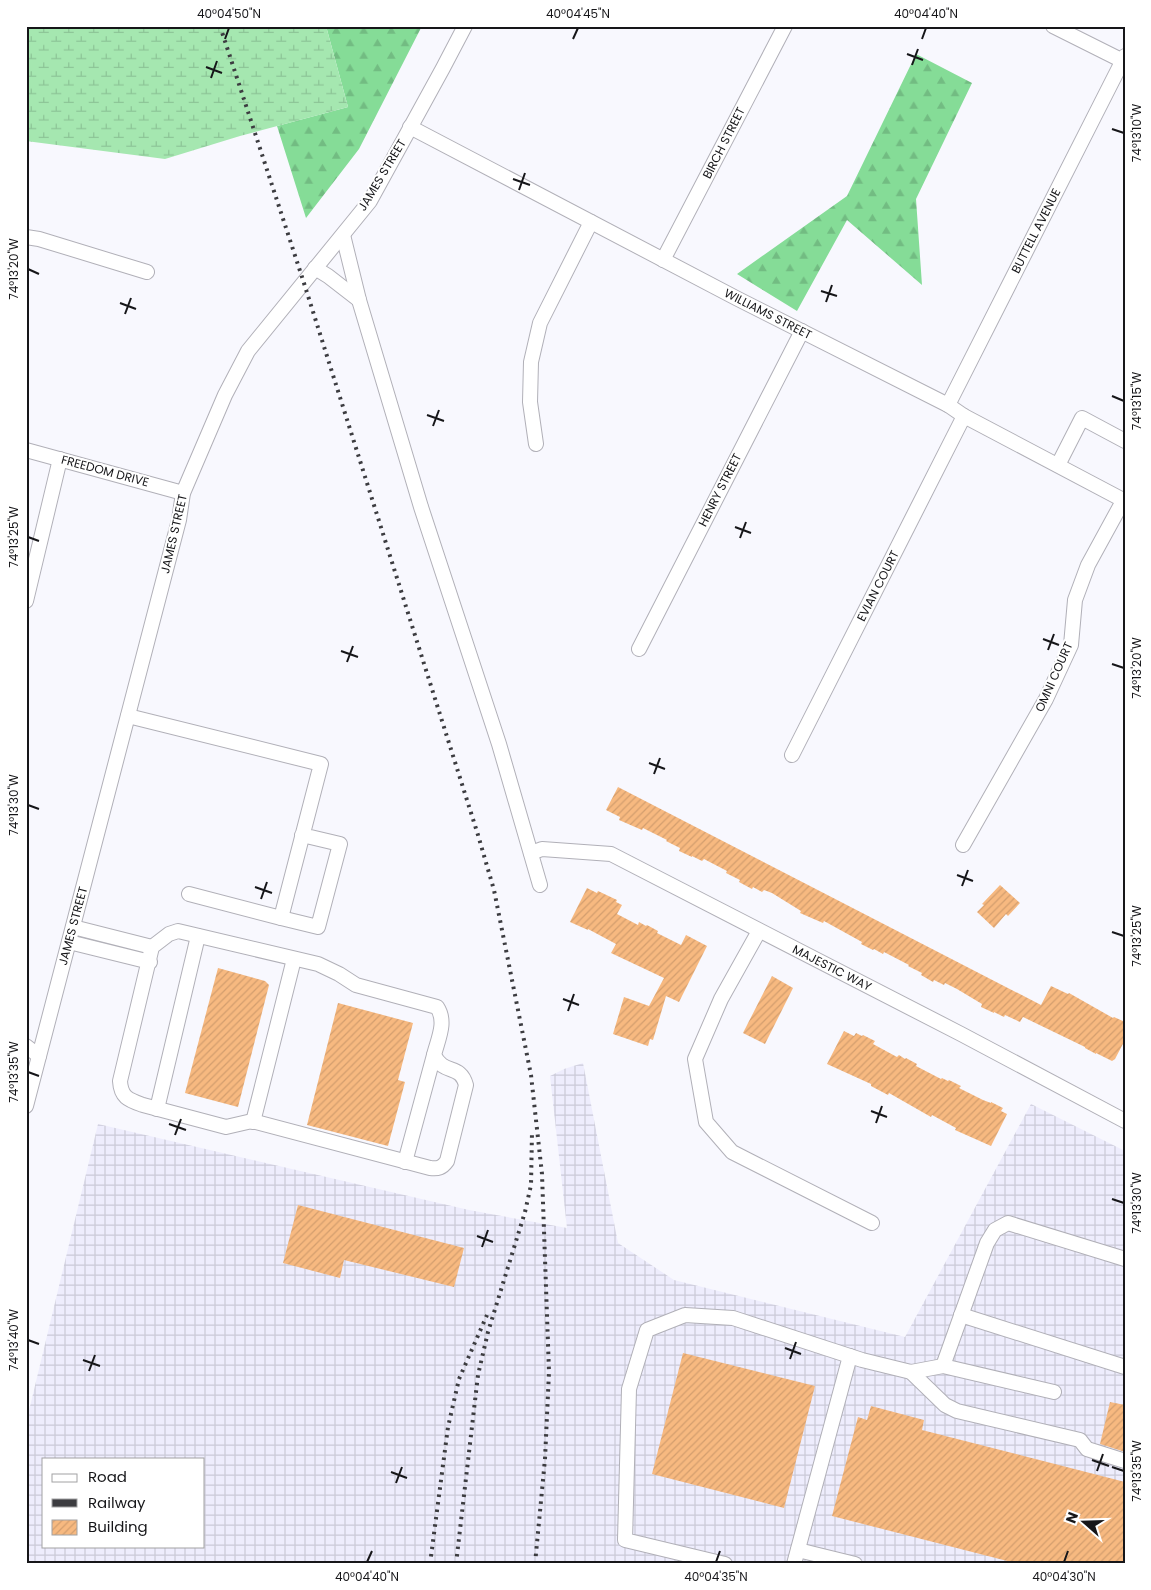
<svg xmlns="http://www.w3.org/2000/svg" width="1151" height="1590" viewBox="0 0 1151 1590" font-family="Poppins,sans-serif">
<style>
.industrial{fill:url(#industrial-grid);fill-rule:evenodd}
.forest{fill:url(#forest-firs)}
.wetland{fill:url(#wetland-marsh)}
.building{fill:url(#building-hatch)}
.lines{fill:none;stroke-linecap:round;stroke-linejoin:round}
.minor-casing{stroke:#b1b0b8;stroke-width:16}
.minor{stroke:#fff;stroke-width:14}
.rail{stroke:#3c3c40;stroke-width:4;stroke-dasharray:2.5 5;stroke-linecap:butt}
.ticks{fill:none;stroke:#161619;stroke-width:2}
.labels{text-anchor:middle;stroke-width:4;stroke-linejoin:round;paint-order:stroke}
.street-label{font-size:12px;fill:#161619;stroke:#fff}
.neatline{fill:none;stroke:#161619;stroke-width:2}
.ticks-label{font-size:12px;text-anchor:middle;fill:#161619}
</style>
<defs>
<pattern id="industrial-grid" width="8" height="8" patternUnits="userSpaceOnUse" patternTransform="scale(1.25)"><rect width="8" height="8" fill="#eeedfd"/><path d="M0 4h8M4 0v8" fill="none" stroke="#cbcad8"/></pattern>
<pattern id="forest-firs" width="22" height="20" patternUnits="userSpaceOnUse" patternTransform="scale(1.25)"><rect width="22" height="20" fill="#85dc97"/><path d="M5 1l3.5 6h-7zM16 11l3.5 6h-7z" fill="#72bc82"/></pattern>
<pattern id="wetland-marsh" width="20" height="14" patternUnits="userSpaceOnUse" patternTransform="scale(1.25)"><rect width="20" height="14" fill="#a5e7b0"/><path d="M1 5h8M5 5V1M11 12h8M15 12V8" fill="none" stroke="#8dc597"/></pattern>
<pattern id="building-hatch" width="6" height="6" patternUnits="userSpaceOnUse" patternTransform="scale(1.25)"><rect width="6" height="6" fill="#f7b980"/><path d="M-1 1l2-2M0 6l6-6M5 7l2-2" fill="none" stroke="#d39e6e"/></pattern>
</defs>
<rect width="100%" height="100%" fill="#f8f8fe"/>
<path class="industrial" d="M583,1063L618,1243L674,1280L905,1337L1031,1104L1125,1151V1564H26V1423L98,1124L469,1210L567,1228L550,1076L564,1069ZM44,1459H204V1546H44Z"/>
<g class="forest">
<polygon points="326,26 422,26 359,149 306,218 277,126 348,107"/>
<polygon points="916,54 972,83 916,199 922,285 847,220 797,311 737,274 847,196"/>
</g>
<polygon class="wetland" points="26,26 326,26 348,107 240,136 165,159 26,141"/>
<g class="building">
<polygon points="618,787 1041,1005 1051,986 1068,994 1069,993 1113,1018 1114,1017 1125,1022 1125,1040 1115,1059 1112,1061 1096,1053 1096,1054 1085,1048 1085,1047 1023,1017 1020,1022 1005,1015 1004,1017 994,1012 994,1013 981,1007 982,1004 957,989 945,983 944,985 934,980 933,982 921,975 922,973 908,966 909,965 884,952 883,954 874,949 873,950 861,944 862,942 824,921 823,923 800,913 801,911 772,893 764,890 762,892 753,887 752,889 739,882 740,880 726,873 727,871 704,859 702,861 692,856 692,857 679,851 680,848 666,841 667,840 643,828 642,830 619,820 620,817 606,810"/>
<polygon points="1000,885 1020,903 1008,916 1006,914 994,928 977,912 984,905 982,904"/>
<polygon points="587,888 597,893 598,891 617,900 616,902 622,905 617,914 638,925 639,922 646,926 647,925 658,931 657,933 681,945 686,935 707,946 679,1002 666,996 653,1040 650,1039 648,1046 613,1034 624,997 649,1006 664,978 611,953 616,944 588,929 588,930 570,922"/>
<polygon points="218,968 265,981 269,985 238,1107 185,1093"/>
<polygon points="772,976 793,988 765,1044 743,1033"/>
<polygon points="338,1003 413,1023 398,1080 405,1082 388,1146 307,1125"/>
<polygon points="844,1031 854,1036 856,1033 862,1036 863,1035 875,1041 873,1044 897,1057 899,1055 905,1059 906,1058 917,1064 916,1066 941,1079 942,1078 948,1081 949,1080 961,1086 959,1088 983,1100 991,1103 991,1102 1003,1108 1001,1111 1007,1114 991,1146 955,1130 956,1128 932,1115 931,1117 889,1093 888,1095 871,1086 871,1084 827,1064"/>
<polygon points="298,1205 464,1248 454,1287 344,1260 340,1278 283,1263"/>
<polygon points="683,1353 815,1386 784,1508 652,1474"/>
<polygon points="1110,1402 1125,1405 1125,1452 1100,1444"/>
<polygon points="871,1406 924,1420 922,1430 1125,1482 1125,1564 1019,1564 832,1516 858,1417 867,1420"/>
</g>
<g class="lines">
<g class="minor-casing">
<g id="minor">
<polyline points="1053,26 1123,61"/>
<polyline points="410,127 738,299 948,405 964,416 1125,501"/>
<polyline points="343,235 359,300 421,507 499,744 540,885"/>
<polyline points="26,237 39,239 147,272"/>
<polyline points="663,260 785,26"/>
<polyline points="315,268 328,276 359,300"/>
<polyline points="948,405 1125,56"/>
<polyline points="536,444 530,402 531,362 540,323 591,222"/>
<polyline points="26,450 183,493"/>
<polyline points="1058,465 1082,418 1125,441"/>
<polyline points="26,601 60,459"/>
<polyline points="639,649 802,331"/>
<polyline points="128,716 321,764 281,918 318,927 340,844 302,835"/>
<polyline points="792,755 964,416"/>
<polyline points="963,845 1046,699 1071,645 1075,600 1088,565 1123,501"/>
<polyline points="531,853 542,849 611,854 961,1034 1125,1121"/>
<polyline points="189,894 281,918"/>
<polyline points="73,927 152,947"/>
<path d="M178,931L318,964L339,974L356,985L437,1007C447,1022 438,1039 434,1055C444,1076 460,1063 466,1085L447,1161C442,1168 438,1169 430,1168L252,1121L226,1127L143,1105C129,1100 121,1098 120,1081L152,947L169,934Z"/>
<polyline points="759,931 721,999 695,1059 706,1122 732,1152 872,1223"/>
<polyline points="69,942 150,962"/>
<polyline points="26,1046 39,1056"/>
<polyline points="26,1106 179,520 183,493 225,395 248,351 370,201 443,68 465,26"/>
<polyline points="157,1109 198,936"/>
<polyline points="253,1122 294,959"/>
<polyline points="405,1162 434,1055"/>
<polyline points="961,1315 1125,1367"/>
<polyline points="943,1366 987,1243 995,1230 1008,1223 1125,1259"/>
<polyline points="911,1372 945,1405 957,1411 1080,1440 1087,1449 1125,1461"/>
<polyline points="798,1550 855,1564"/>
<polyline points="725,1564 625,1540 629,1389 647,1330 685,1315 733,1318 862,1360 911,1372 943,1366 1054,1392"/>
<polyline points="794,1564 850,1356"/>
</g>
</g>
<use href="#minor" class="minor"/>
<g class="rail">
<polyline points="220,26 303,280 478,835 494,890 531,1075 542,1174 549,1372 545,1459 535,1564"/>
<polyline points="430,1564 448,1427 459,1379 487,1315"/>
<polyline points="456,1564 478,1375 488,1332 525,1212 531,1185 532,1132"/>
</g>
</g>
<path class="ticks" d="M225,39L229,28M573,39L578,28M922,39L926,28M907,54L923,60M912,65L918,49M206,67L222,73M211,78L217,61M1112,129L1124,133M513,179L530,185M519,190L525,173M28,269L39,274M821,291L837,296M826,302L832,285M120,303L136,309M125,314L131,298M1112,396L1124,401M427,415L444,421M433,426L439,410M735,527L751,533M28,537L39,541M740,538L746,522M1043,639L1059,645M1048,650L1054,634M341,651L358,657M347,662L353,646M1112,664L1124,668M649,763L665,769M654,774L660,758M28,805L39,809M957,875L973,881M962,886L968,870M255,887L272,893M261,899L267,882M1112,932L1124,936M563,999L579,1005M568,1011L574,994M28,1072L39,1076M871,1111L887,1117M876,1123L882,1106M169,1124L186,1130M175,1135L181,1119M1112,1199L1124,1203M477,1236L493,1242M482,1247L488,1230M28,1340L39,1344M785,1348L801,1354M790,1359L796,1342M83,1360L100,1366M89,1371L95,1355M1092,1460L1109,1466M1112,1467L1124,1471M1097,1471L1103,1454M391,1472L407,1478M396,1483L402,1467M367,1562L372,1551M716,1562L720,1551M1064,1562L1068,1551"/>
<g class="labels">
<g class="street-label">
<text transform="translate(724 143) rotate(-63)" y="4">BIRCH STREET</text>
<text transform="translate(382 175) rotate(-59)" y="4">JAMES STREET</text>
<text transform="translate(1036 231) rotate(-63)" y="4">BUTTELL AVENUE</text>
<text transform="translate(768 314) rotate(27)" y="4">WILLIAMS STREET</text>
<text transform="translate(105 471) rotate(15)" y="4">FREEDOM DRIVE</text>
<text transform="translate(720 490) rotate(-63)" y="4">HENRY STREET</text>
<text transform="translate(174 534) rotate(-77)" y="4">JAMES STREET</text>
<text transform="translate(878 586) rotate(-63)" y="4">EVIAN COURT</text>
<text transform="translate(1054 677) rotate(-66)" y="4">OMNI COURT</text>
<text transform="translate(73 926) rotate(-75)" y="4">JAMES STREET</text>
<text transform="translate(832 968) rotate(27)" y="4">MAJESTIC WAY</text>
</g>
</g>
<rect width="1151" height="1590" fill="none" stroke="#ffffff" stroke-width="55"/>
<rect x="42" y="1458" width="162" height="90" fill="#ffffff" stroke="#a2a2a3"/>
<rect x="52" y="1474" width="25" height="8" fill="#ffffff" stroke="#a2a2a3"/>
<text x="88" y="1482" font-size="15" fill="#161619">Road</text>
<rect x="52" y="1499" width="25" height="8" fill="#3c3c40" stroke="#a2a2a3"/>
<text x="88" y="1508" font-size="15" fill="#161619">Railway</text>
<rect x="52" y="1520" width="25" height="15" fill="url(#building-hatch)" stroke="#a2a2a3"/>
<text x="88" y="1532" font-size="15" fill="#161619">Building</text>
<g transform="translate(1084 1522) rotate(290)" stroke="#ffffff" stroke-width="4" paint-order="stroke">
<path d="M0-4L9 19L0 12L-9 19Z" fill="#161619"/>
<text y="-8" font-size="14" font-weight="bold" text-anchor="middle" fill="#161619">N</text>
</g>
<rect x="28" y="28" width="1096" height="1534" class="neatline"/>
<g class="ticks-label">
<text x="229" y="18">40°04'50"N</text>
<text x="578" y="18">40°04'45"N</text>
<text x="926" y="18">40°04'40"N</text>
<text transform="translate(1137 133) rotate(-90)" y="4">74°13'10"W</text>
<text transform="translate(14 269) rotate(-90)" y="4">74°13'20"W</text>
<text transform="translate(1137 401) rotate(-90)" y="4">74°13'15"W</text>
<text transform="translate(14 537) rotate(-90)" y="4">74°13'25"W</text>
<text transform="translate(1137 668) rotate(-90)" y="4">74°13'20"W</text>
<text transform="translate(14 805) rotate(-90)" y="4">74°13'30"W</text>
<text transform="translate(1137 936) rotate(-90)" y="4">74°13'25"W</text>
<text transform="translate(14 1072) rotate(-90)" y="4">74°13'35"W</text>
<text transform="translate(1137 1203) rotate(-90)" y="4">74°13'30"W</text>
<text transform="translate(14 1340) rotate(-90)" y="4">74°13'40"W</text>
<text transform="translate(1137 1471) rotate(-90)" y="4">74°13'35"W</text>
<text x="367" y="1581">40°04'40"N</text>
<text x="716" y="1581">40°04'35"N</text>
<text x="1064" y="1581">40°04'30"N</text>
</g>
</svg>
